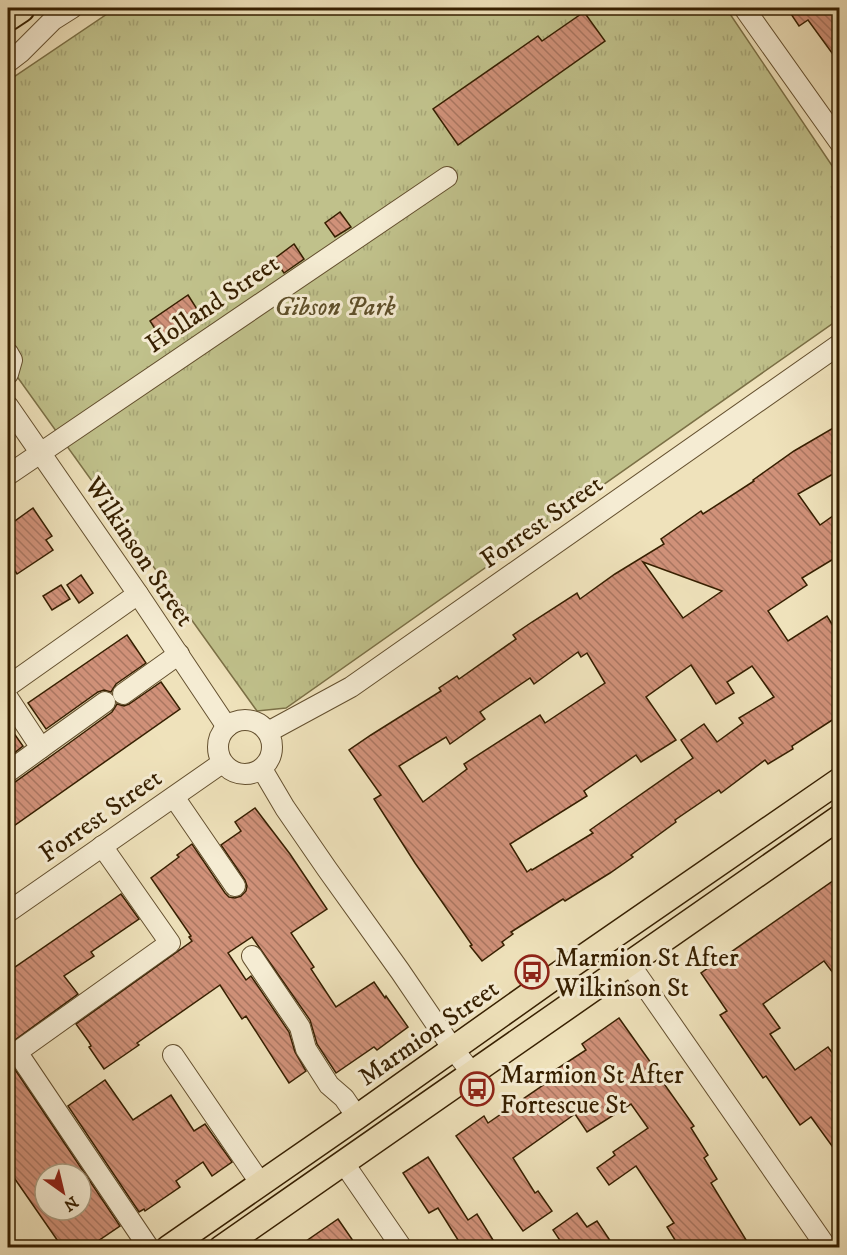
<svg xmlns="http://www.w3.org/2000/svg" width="847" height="1255" viewBox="0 0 847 1255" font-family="'IM FELL DW Pica',serif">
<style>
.park{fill:url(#park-tufts);stroke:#7b7046;stroke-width:1.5}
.building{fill:url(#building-back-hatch);stroke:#361f00;stroke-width:1.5;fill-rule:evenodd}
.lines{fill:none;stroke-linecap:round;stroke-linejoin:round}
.minor-casing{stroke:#64502f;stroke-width:22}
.major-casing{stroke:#361f00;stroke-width:27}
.highway-casing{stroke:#361f00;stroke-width:32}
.minor{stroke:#f5ecd3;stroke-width:20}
.major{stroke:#efe2bb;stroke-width:24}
.highway{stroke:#efe2bb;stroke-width:28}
.labels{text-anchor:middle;stroke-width:6;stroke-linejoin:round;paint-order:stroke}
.street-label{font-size:26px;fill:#361f00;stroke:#f5ecd3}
.park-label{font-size:26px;font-style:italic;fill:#5f502a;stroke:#f5ecd3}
.poi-label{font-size:26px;fill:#361f00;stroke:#f5ecd3;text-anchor:start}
</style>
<defs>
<pattern id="park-tufts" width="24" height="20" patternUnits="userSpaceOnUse" patternTransform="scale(1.5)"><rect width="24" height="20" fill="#c0c18b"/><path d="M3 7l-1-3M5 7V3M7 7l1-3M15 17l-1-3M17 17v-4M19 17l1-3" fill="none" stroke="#a6a576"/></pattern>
<pattern id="building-back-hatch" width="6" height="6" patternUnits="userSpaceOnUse" patternTransform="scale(1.5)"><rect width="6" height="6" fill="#d09179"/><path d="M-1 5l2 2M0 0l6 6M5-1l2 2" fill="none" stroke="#aa7661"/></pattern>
</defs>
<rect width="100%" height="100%" fill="#efe2bb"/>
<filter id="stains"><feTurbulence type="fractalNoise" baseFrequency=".00333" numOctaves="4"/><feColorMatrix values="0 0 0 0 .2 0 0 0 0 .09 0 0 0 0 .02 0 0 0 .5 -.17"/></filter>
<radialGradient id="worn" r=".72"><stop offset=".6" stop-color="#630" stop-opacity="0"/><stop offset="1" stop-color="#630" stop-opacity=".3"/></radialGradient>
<polygon class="park" points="116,8 726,8 839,176 839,319 286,708 257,711 8,364 8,81"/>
<g class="building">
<polygon points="787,8 840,8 840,64 808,20 799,26"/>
<polygon points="584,12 605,41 458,145 433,109 538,36 542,41"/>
<polygon points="340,212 351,227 335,237 325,223"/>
<polygon points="294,244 304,259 284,273 274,259"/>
<polygon points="188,295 204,320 166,346 150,321"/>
<path d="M840,424V470L798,494L820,525L840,511V555L802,578L807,585L768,611L788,641L827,616L840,637V715L792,746L793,749L768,764L765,760L721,793L719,790L675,820L676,822L631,855L633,857L610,873L565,901L563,899L511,932L513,934L502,942L504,945L482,961L470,946L472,945L415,863L374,799L381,795L349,750L371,735L441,691L439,688L457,676L459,679L516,639L513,635L532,622L577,593L580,599L615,574L664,544L661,539L701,511L703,514L754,481L753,480L794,451ZM643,562L722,591L683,618ZM578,652L581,657L587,653L605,683L545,723L540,715L464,764L467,769L423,802L399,766L446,737L450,744L485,719L480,712L530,678L534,684ZM691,665L716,704L734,693L727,682L752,666L774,697L739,718L743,723L717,742L704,724L681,740L693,758L590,830L593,833L532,870L531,869L527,872L510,844L587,796L584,791L636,755L641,762L676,740L646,697Z"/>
<polygon points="33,508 52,536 46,540 53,550 17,574 8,560 8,526"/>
<polygon points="81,575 93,593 79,603 67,585"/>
<polygon points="61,585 70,599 52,610 43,596"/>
<polygon points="127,635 146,663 116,684 111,692 104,690 98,692 46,729 28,703"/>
<polygon points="161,682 180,709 8,830 8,784 15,782 61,749 112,712 117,704 124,706 129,704"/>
<polygon points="8,725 23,746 8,758"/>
<polygon points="255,808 290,854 327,909 291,933 314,967 311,969 336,1007 374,982 385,998 386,996 408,1027 377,1050 374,1047 336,1073 317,1044 310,1020 252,937 228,953 246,980 251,976 289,1032 295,1052 306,1071 289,1083 246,1016 242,1019 220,985 137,1043 139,1045 104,1069 89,1047 91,1046 89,1042 76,1024 192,941 189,937 191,936 151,878 179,857 177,855 192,844 225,893 229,897 235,898 241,896 246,891 247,886 245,880 221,845 241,831 235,822"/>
<polygon points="840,876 840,982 824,961 763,1004 780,1028 770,1034 795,1070 828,1047 840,1063 840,1157 811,1117 800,1125 766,1076 763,1078 720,1015 727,1011 701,973"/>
<polygon points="121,894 139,919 91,952 94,956 64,976 78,994 8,1045 8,972"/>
<polygon points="619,1018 651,1063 650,1064 694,1126 691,1128 708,1155 704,1158 717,1179 711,1183 751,1248 680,1248 667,1227 674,1223 636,1166 609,1185 597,1168 615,1155 613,1152 648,1128 631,1104 587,1132 575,1114 513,1158 535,1193 538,1191 552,1211 523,1231 456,1136 484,1116 488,1123 552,1079 549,1074 586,1050 582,1044"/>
<path d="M8,1059L120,1226L89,1247H62L8,1169ZM45,1174H81V1210H45Z"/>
<polygon points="105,1080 133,1120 171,1095 194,1131 205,1124 232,1162 212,1176 203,1162 176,1181 180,1187 145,1211 144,1209 139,1212 68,1106"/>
<polygon points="428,1157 468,1220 477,1214 498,1248 463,1248 438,1208 429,1213 403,1173"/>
<polygon points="577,1213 587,1227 597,1221 615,1248 565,1248 553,1230"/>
<polygon points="338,1219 358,1248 296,1248"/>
</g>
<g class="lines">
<g class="minor-casing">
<g id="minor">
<polyline points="744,8 840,143"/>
<polyline points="8,62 21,52 53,20 72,8"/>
<polyline points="8,353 12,360 8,374"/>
<polyline points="8,406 138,594 227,727"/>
<polyline points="8,475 447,177"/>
<polyline points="8,686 138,594"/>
<polyline points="123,694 179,654"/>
<polyline points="8,698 41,748 8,772"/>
<circle cx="245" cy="747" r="27"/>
<polyline points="268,732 351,687 840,344"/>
<polyline points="41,748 105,702"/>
<polyline points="262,769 285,808 327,869 400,971 453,1049 472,1073"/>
<polyline points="174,797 235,886"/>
<polyline points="102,846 170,943 17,1052 149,1248"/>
<polyline points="8,912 222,763"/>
<polyline points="252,956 300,1027 306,1049 329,1085 344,1098 357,1117"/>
<polyline points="629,963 827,1248"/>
<polyline points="173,1055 261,1184"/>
<polyline points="343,1162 402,1248"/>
</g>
</g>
<g class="major-casing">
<g id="major">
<polyline points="168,1248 357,1117 553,978 840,780"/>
<polyline points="221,1248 840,817"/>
</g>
</g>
<g class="highway-casing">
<polyline id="highway" points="8,16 20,8"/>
</g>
<use href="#minor" class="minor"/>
<use href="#major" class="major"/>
<use href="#highway" class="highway"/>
</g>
<defs>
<g id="bus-ring" transform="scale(1.725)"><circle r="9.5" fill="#f5ecd3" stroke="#8f2418" stroke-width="1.5"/><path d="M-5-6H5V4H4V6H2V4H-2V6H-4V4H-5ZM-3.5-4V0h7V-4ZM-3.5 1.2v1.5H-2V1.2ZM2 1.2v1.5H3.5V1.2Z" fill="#8f2418"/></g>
</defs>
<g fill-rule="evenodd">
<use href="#bus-ring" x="532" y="972"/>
<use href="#bus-ring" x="477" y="1089"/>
</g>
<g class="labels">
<g class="street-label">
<text transform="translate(212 303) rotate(-34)" y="9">Holland Street</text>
<text transform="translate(541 521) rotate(-35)" y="9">Forrest Street</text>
<text transform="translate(140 551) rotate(56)" y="9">Wilkinson Street</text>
<text transform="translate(100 815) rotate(-35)" y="9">Forrest Street</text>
<text transform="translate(428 1032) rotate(-35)" y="9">Marmion Street</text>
</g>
<g class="park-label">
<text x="335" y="315">Gibson Park</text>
</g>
<g class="poi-label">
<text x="555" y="966">Marmion St After<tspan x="555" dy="30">Wilkinson St</tspan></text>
<text x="500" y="1083">Marmion St After<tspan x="500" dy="30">Fortescue St</tspan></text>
</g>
</g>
<rect width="847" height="1255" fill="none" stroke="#efe2bb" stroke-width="30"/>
<rect x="9" y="9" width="829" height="1237" fill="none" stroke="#361f00" stroke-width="3"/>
<rect x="15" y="15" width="817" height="1225" fill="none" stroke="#361f00" stroke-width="1.5"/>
<g transform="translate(63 1192) rotate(146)"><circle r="28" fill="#f5ecd3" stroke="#a99a7f" stroke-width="1.5"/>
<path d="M0-4.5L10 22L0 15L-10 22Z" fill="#8f2418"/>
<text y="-9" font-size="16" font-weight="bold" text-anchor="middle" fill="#361f00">N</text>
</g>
<rect width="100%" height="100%" filter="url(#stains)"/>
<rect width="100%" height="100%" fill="url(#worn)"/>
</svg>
